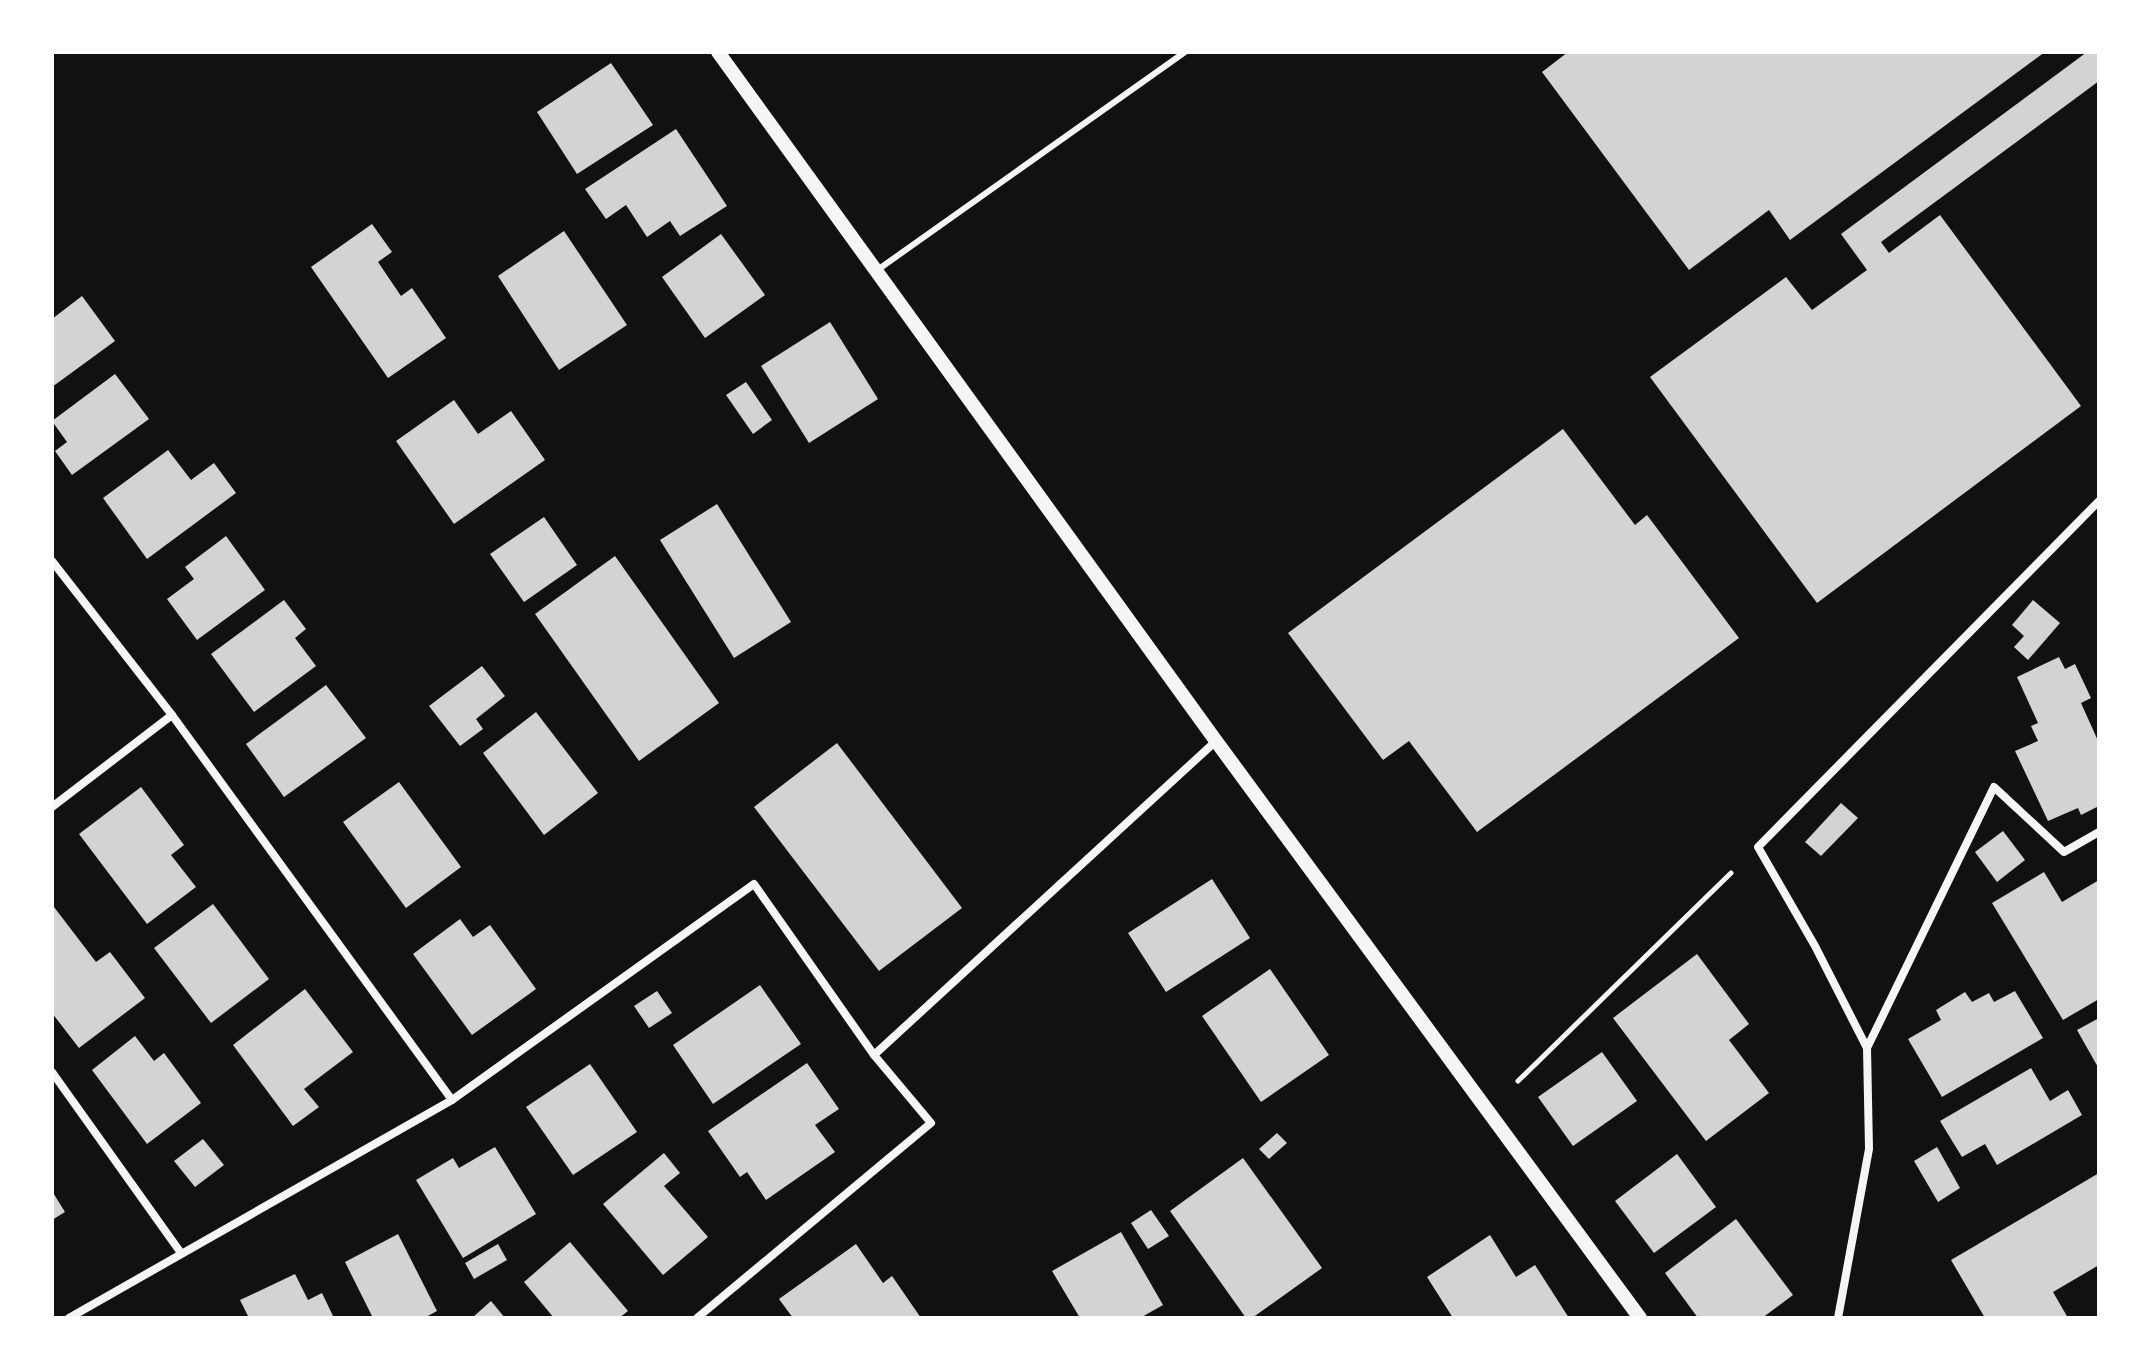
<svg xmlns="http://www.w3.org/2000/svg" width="2151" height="1370" viewBox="0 0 2151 1370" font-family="Manrope,sans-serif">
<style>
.building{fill:#d3d3d3}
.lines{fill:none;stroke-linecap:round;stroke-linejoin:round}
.path{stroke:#f5f5f5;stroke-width:5}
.service{stroke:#f5f5f5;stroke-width:6}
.minor{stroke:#f5f5f5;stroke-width:8}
.tertiary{stroke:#f5f5f5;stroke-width:14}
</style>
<rect width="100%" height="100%" fill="#111"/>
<g class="building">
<polygon points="1568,52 2045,52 1790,240 1769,210 1689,270 1542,72"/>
<polygon points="2087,52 2099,52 2099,81 1881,242 1889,253 1940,215 2081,406 1817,603 1650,377 1786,277 1812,310 1867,270 1841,234"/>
<polygon points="611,63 653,125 577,174 537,112"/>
<polygon points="676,129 727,206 680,236 670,221 647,237 626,205 606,219 585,189"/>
<polygon points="372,224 392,252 378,262 401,296 412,288 446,338 388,378 311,267"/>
<polygon points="564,231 627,325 559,370 498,276"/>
<polygon points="721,234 765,295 705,338 662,277"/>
<polygon points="82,296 115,341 52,387 52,319"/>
<polygon points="830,322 878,399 809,443 761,366"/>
<polygon points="115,374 149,419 72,475 55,451 67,442 52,421"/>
<polygon points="746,382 772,420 753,434 726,395"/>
<polygon points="454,400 478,434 511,411 545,460 454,524 396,441"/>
<polygon points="1563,429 1635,525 1647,515 1739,638 1477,832 1409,741 1383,760 1288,633"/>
<polygon points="168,450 191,480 214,463 236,493 147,559 103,498"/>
<polygon points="717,504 791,622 734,658 660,540"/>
<polygon points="544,517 577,565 524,602 490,554"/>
<polygon points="226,536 265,590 197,640 167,599 194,579 185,567"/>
<polygon points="615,556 719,703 639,761 535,614"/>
<polygon points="284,600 306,629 295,638 316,666 254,712 211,654"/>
<polygon points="2033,600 2060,623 2028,660 2014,647 2024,636 2012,625"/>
<polygon points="2059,657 2065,669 2075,664 2091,698 2081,703 2099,743 2099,806 2081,815 2078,808 2048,821 2015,751 2038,741 2031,726 2038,723 2017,677"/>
<polygon points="482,666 505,696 476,719 483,729 460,746 429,706"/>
<polygon points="326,685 366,738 284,797 246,744"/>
<polygon points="536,712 598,793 544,835 483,753"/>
<polygon points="837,743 962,908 879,971 754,807"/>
<polygon points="399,782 461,867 406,908 343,822"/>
<polygon points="141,787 184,845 171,855 196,887 147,924 79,834"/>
<polygon points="1841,803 1858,818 1821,856 1805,842"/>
<polygon points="2003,831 2025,860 1997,882 1975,852"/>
<polygon points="2044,872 2062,902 2099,880 2099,999 2063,1020 1992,903"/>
<polygon points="1212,879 1250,938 1166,992 1128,933"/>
<polygon points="213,904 269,979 211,1023 154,948"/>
<polygon points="54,907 96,962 110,952 145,998 79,1048 52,1013 52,908"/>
<polygon points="460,919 473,937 490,925 536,989 472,1035 413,954"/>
<polygon points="1697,954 1749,1024 1729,1040 1769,1093 1706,1141 1613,1018"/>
<polygon points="1270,969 1329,1055 1261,1102 1202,1016"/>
<polygon points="760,985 801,1044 713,1104 673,1045"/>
<polygon points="305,989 353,1052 304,1089 319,1107 293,1126 233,1045"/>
<polygon points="657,991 672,1013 649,1028 634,1006"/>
<polygon points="2015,991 2043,1038 1942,1097 1908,1039 1941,1020 1936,1010 1965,992 1972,1002 1989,993 1994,1002"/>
<polygon points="2099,1018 2099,1069 2077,1030"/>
<polygon points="135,1036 154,1061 164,1053 201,1103 147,1144 92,1070"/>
<polygon points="1602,1052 1637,1101 1573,1146 1538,1097"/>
<polygon points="807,1063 839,1109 815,1125 835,1152 766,1200 747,1172 740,1177 708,1131"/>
<polygon points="590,1064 637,1132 573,1175 526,1107"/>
<polygon points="2031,1068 2050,1101 2068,1090 2082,1115 1997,1165 1985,1144 1962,1157 1940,1121"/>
<polygon points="1277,1133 1287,1143 1269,1159 1259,1149"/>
<polygon points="203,1139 224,1165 195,1187 174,1161"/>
<polygon points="495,1147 536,1214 463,1258 416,1180 453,1158 459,1168"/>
<polygon points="1937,1147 1960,1188 1938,1202 1914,1161"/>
<polygon points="664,1153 680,1173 664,1186 708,1237 663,1275 603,1204"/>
<polygon points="1677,1154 1716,1207 1654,1253 1615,1201"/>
<polygon points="1243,1158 1322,1268 1252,1318 1246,1318 1170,1211"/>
<polygon points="2099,1173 2099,1265 2053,1292 2068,1318 1985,1318 1951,1260"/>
<polygon points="52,1191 65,1212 52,1220"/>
<polygon points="1151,1210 1169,1236 1148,1249 1131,1223"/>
<polygon points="1736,1219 1793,1295 1762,1318 1698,1318 1665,1273"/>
<polygon points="1121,1232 1163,1305 1140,1318 1080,1318 1052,1271"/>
<polygon points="398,1234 437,1311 424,1318 373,1318 345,1262"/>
<polygon points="1490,1235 1516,1277 1535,1265 1569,1318 1453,1318 1427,1277"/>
<polygon points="570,1242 628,1311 619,1318 554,1318 524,1282"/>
<polygon points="498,1244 507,1260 474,1279 465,1263"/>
<polygon points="856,1244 883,1283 892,1276 921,1318 793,1318 779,1299"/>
<polygon points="295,1274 308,1300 322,1293 334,1318 249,1318 240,1300"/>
<polygon points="491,1301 505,1318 472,1318"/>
</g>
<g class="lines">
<polyline class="path" points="1518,1081 1731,873"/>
<polyline class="service" points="876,271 1185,52"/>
<g class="minor">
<polyline points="52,561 172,715"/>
<polyline points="52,807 172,715 452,1100"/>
<polyline points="1867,1048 1994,787 2064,852 2099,832"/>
<polyline points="52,1072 181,1253"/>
<polyline points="69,1318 452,1100 754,884 874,1055 1216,741"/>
<polyline points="697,1318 931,1123 874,1055"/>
<polyline points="1838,1318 1869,1149 1867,1048 1815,946 1758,847 2099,501"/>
</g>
<polyline class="tertiary" points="718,52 1216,741 1640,1318"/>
</g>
<rect width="2151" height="1370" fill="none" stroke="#ffffff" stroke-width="108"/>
</svg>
